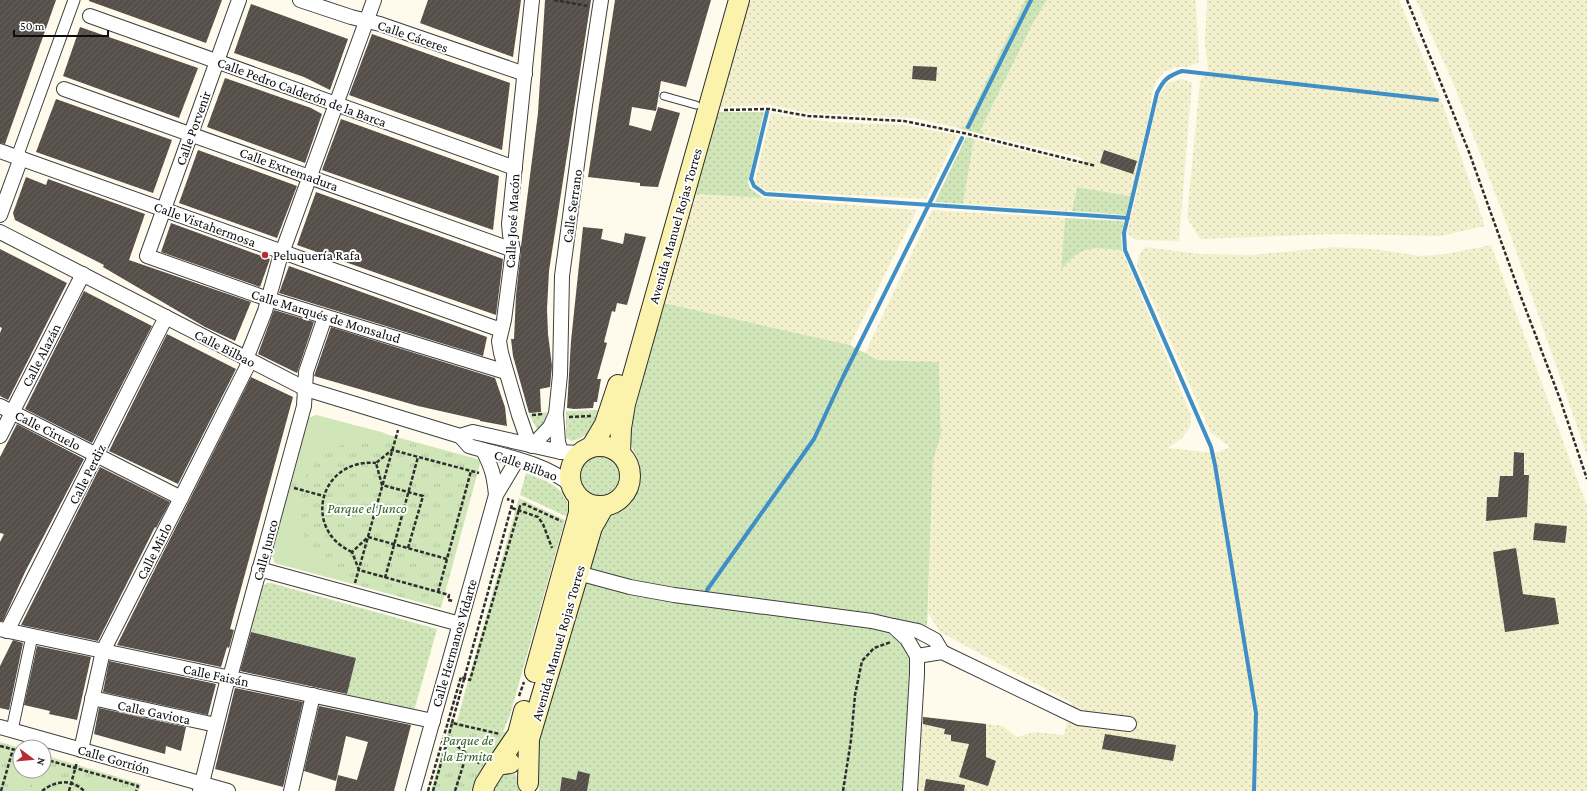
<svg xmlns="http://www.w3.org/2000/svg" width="1587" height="791" viewBox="0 0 1587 791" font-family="'Crimson Pro',serif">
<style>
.farmland{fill:url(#farmland-dots)}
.grass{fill:url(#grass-dots)}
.park{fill:url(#park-tufts)}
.garden{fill:#d0e6b9}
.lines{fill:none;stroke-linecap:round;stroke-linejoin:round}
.stream{stroke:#3f8fc6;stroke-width:4}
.building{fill:url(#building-hatch)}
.service-casing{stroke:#3f3f3f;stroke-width:9}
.pedestrian-casing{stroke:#3f3f3f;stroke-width:13}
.minor-casing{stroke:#3f3f3f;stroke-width:16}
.secondary-casing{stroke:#2e2e2e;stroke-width:22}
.path{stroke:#2e2e2e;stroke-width:2.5;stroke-dasharray:4 2;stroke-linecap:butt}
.service{stroke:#fff;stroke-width:7}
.pedestrian{stroke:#fff;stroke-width:11}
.minor{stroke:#fff;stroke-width:14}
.secondary{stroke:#fbf3ab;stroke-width:20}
.poi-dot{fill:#b52c31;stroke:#fff;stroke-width:1.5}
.labels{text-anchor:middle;stroke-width:4;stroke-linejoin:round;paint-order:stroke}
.street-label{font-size:14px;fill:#0c0c0c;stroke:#fff}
.poi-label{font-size:14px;fill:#0c0c0c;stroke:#fff;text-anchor:start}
.park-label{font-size:14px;font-style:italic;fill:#2d6120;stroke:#fff}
</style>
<defs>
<pattern id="farmland-dots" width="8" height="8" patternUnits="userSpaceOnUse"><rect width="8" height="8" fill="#f3f0ce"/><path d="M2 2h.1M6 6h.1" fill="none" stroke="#cfcdb0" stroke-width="1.8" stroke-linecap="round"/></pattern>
<pattern id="grass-dots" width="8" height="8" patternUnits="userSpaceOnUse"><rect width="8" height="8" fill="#d0e6b9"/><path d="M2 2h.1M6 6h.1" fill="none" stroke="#b1c49e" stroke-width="1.8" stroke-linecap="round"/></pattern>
<pattern id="park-tufts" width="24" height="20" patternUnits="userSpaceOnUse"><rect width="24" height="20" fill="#d0e6b9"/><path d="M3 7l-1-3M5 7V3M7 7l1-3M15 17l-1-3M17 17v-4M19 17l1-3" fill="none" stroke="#b1c49e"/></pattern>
<pattern id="building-hatch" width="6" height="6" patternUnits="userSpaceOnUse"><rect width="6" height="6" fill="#554e49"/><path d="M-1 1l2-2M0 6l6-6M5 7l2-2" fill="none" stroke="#68635f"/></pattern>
</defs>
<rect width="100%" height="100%" fill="#fefbed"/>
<g class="farmland">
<polygon points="747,0 1025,0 965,126 958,128 914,118 808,113 770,105 718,107"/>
<polygon points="1047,0 1196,0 1199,62 1188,67 1176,67 1165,71 1157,80 1152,93 1151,106 1131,196 1077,187 1072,211 963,204 974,139 1081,165 1082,158 986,135 981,129 1032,25"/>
<polygon points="1207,0 1399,0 1444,108 1485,226 1440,236 1338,234 1200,239 1187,218 1200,81 1208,69 1205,44"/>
<polygon points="1416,0 1587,0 1587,455 1506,222 1454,85"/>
<polygon points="1181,79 1192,82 1179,241 1137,240 1127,234 1159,95 1168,83"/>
<polygon points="771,113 796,118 834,122 903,125 957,135 926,199 767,191 756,185 755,181"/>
<polygon points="694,194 763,198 917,210 850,345 664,303"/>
<polygon points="932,210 1065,218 1061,269 1072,258 1080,252 1091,248 1122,250 1191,415 1190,427 1182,438 1168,448 1216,453 1230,447 1211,433 1137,266 1140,253 1146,247 1199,254 1253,255 1334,247 1374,249 1421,256 1446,254 1491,245 1587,506 1587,791 915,791 920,716 1003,726 1017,737 1035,732 1064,735 1072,703 940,632 928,613 933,460 941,435 939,363 878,360 865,353"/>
</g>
<g class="grass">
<polygon points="1025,0 1047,0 1032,25 981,129 986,135 958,128 965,126"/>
<polygon points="717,112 764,112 748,182 750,188 763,198 694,194"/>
<polygon points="966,137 974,139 963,204 935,202"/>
<polygon points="1077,187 1131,196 1126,215 1072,211"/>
<path d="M1065,218L1124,221L1121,237L1122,250C1090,248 1083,244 1061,270Z"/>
<polygon points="664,303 850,345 878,360 939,362 941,435 933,460 927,628 675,591 589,571 602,524 629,503 637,491 639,477 639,463 630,442 630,429"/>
<path d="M599,410C595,426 589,437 572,441L566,438V411Z"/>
<polygon points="548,412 544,423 537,429 529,414"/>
<circle cx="599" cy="475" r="20"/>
<path d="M526,473C551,483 568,487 570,518L520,495Z"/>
<polygon points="519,498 565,520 510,715 503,732 457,721"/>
<polygon points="587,582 673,602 882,629 895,634 910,656 912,669 905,791 539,791 539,773 537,751"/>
<polygon points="267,583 271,583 437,629 414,711 346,696 356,658 251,632 263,586"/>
<path d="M511,770C518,775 520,782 520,791H490L501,773Z"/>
</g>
<g class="park">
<polygon points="316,415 481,460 441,608 275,563 272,555 309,418"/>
<path d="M451,720L509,733C495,752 480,768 471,791H431Z"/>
<polygon points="0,742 20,748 20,771 44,771 44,755 141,784 139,791 0,791"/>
</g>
<g class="garden">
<path d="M316,415L385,433L382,443C344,436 318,451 301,485L292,483L309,418Z"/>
<path d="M289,491L299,494C295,532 311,558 347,572L344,581L275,563L272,555Z"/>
<path d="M17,759L20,760V771H44V766L58,771L57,774C43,774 34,781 24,791H8Z"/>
<polygon points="84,777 130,791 95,791 89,784 83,780"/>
</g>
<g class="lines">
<g class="stream">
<polyline points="767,112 751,179 754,186 765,194 1128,218"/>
<polyline points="968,127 1031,0"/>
<polyline points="707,590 814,439 843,377 962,138"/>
<path d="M1254,791L1256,713L1215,465L1211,447L1125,250L1124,233L1157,93C1164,79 1168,76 1182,71L1437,100"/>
</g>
</g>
<g class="building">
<polygon points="0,0 56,0 5,144 0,143"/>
<polygon points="89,0 222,0 206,43 89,1"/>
<polygon points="428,0 521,0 513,57 420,23"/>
<polygon points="545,0 591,0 549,271 547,309 548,334 552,366 550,387 540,389 541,412 529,413 513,356 511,339 514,339 516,295 521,251 521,246 538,113"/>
<polygon points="615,0 711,0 686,87 661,81 656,111 632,107 629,125 651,131 658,107 680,113 658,187 640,186 640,183 588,177"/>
<polygon points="251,4 348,39 330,90 304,77 234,53"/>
<polygon points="80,27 198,68 179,118 63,76"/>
<polygon points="372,34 510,83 502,150 349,95"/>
<polygon points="913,66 937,67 936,81 912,79"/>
<polygon points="225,78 311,108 322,114 305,163 207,127"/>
<polygon points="56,99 172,140 153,193 36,152"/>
<polygon points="341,119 499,176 493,230 322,170"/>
<polygon points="198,150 297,186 277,238 179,203"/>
<polygon points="1104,150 1137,161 1133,174 1100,163"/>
<polygon points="26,177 46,185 48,179 145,214 129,260 251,302 235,341 205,327 103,267 104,265 15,220 13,213"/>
<polygon points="316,192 503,259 496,315 297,245"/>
<polygon points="171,223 270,259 260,287 161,252"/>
<polygon points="583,227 603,229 601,239 623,244 625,233 646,237 627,305 617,303 615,312 612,311 604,342 607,343 597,379 601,379 597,402 594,402 593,408 574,409 567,408 571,341"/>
<polygon points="0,249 67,283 8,400 0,396 0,333 2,328 0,327"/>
<polygon points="289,266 487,337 483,356 279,293"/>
<polygon points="84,291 152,326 92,443 25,409"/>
<polygon points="274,310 314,322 297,373 258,354"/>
<polygon points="331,327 495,378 505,407 507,426 480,421 480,420 418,406 314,376"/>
<polygon points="167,334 236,369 178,484 109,451"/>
<polygon points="251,377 293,397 230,629 234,630 229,648 227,647 221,667 117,645"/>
<polygon points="17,424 84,459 25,572 3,621 0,621 0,542 4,534 0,533 0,457"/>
<polygon points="1514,452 1524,453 1524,475 1529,475 1527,517 1486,521 1487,497 1498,497 1500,476 1513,476"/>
<polygon points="100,467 170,502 156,528 155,527 98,641 21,625"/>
<polygon points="1535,523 1567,526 1565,543 1533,540"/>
<polygon points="1516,548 1523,594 1555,598 1559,624 1505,632 1493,552"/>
<polygon points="251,632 356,658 347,694 240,671"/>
<polygon points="13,640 23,643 9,710 0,708 0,666"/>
<polygon points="37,646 91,657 77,720 49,714 50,711 24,705"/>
<polygon points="109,661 216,684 208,715 103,692"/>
<polygon points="235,688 303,702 283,787 215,769"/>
<polygon points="319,706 411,725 394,791 335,791 338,775 357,780 368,742 346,736 336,781 304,771"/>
<polygon points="99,708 186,727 181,751 166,746 165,754 94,734"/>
<polygon points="923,717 986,724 986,757 996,761 988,786 959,777 969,744 951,741 951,735 944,734 945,729 923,724"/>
<polygon points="1105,734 1176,745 1173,761 1102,749"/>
<polygon points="578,771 590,774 587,791 560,791 562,777 576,780"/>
<polygon points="926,779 965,785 964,791 924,791"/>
</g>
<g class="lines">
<g class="service-casing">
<polyline id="service" points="664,96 696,105"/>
</g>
<g class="pedestrian-casing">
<g id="pedestrian">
<polyline points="17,157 74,0"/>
<polyline points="12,730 32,636"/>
</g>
</g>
<g class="minor-casing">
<g id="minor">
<polyline points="239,0 147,256 268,299 506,372"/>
<polyline points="300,0 351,17 380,24 525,74"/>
<polyline points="532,0 509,224 510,235 513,250 504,320 499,341 501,353 519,415 527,438 532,446 550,427 556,414"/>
<polyline points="90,16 515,168"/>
<polyline points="64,89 513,250"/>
<polyline points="0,151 501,330"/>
<polyline points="0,215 21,158"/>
<polyline points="0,232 306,389 460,436 473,432 561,452 579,453"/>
<polyline points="246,359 265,311 279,261 374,0"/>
<polyline points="0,406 181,498"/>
<polyline points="0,436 83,274"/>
<path d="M460,436L469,446C503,456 543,462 571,485"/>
<path d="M483,450C492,468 494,475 496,495"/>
<polyline points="561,452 558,442 556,414 560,375 562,276 585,105 601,0"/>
<polyline points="259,569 460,624"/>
<polyline points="578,573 630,587 674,595 872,621 893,626 907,639 917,656 917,674 910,791"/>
<polyline points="894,626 918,631 935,640 942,652"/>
<polyline points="0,629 433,721"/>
<polyline points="7,631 166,317"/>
<polyline points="917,656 942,652 1079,718 1129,724"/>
<polyline points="92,698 216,725"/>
<polyline points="0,727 228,791"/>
<polyline points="81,750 103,651 181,498 250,361"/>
<polyline points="200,791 226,686 232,670 304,406 306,372 325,317"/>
<polyline points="291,791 313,695"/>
<polyline points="413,791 496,495 517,460"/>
</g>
</g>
<g class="secondary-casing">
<g id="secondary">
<circle cx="600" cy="476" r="30"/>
<polyline points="592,446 605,424 618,385"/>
<polyline points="620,453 621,428 625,404 739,0"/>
<polyline points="535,672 579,513 579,499"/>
<polyline points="497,765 518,734 524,711"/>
<polyline points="528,783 529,739 592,527 604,506"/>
<polyline points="483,791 485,784 497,765 510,763"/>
</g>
</g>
<g class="path">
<polyline points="554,0 588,6"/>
<polyline points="1407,0 1469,152 1521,297 1560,399 1587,479"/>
<polyline points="724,110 769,109 808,116 904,121 968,134 1096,166"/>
<polyline points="532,415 543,414"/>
<polyline points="569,417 592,416"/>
<polyline points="294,488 324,496"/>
<path d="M620,504C632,493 639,479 633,463"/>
<polyline points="512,508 538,517 543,524 552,548"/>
<polyline points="408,548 423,496 382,485 376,463 392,450 479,473"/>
<path d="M352,552C301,529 320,458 376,463"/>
<polyline points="447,559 368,537 352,552 359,570 449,595 448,600 453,601"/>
<polyline points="385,578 418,457"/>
<polyline points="355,583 398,430"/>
<polyline points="438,592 471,471"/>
<polyline points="519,696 524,682"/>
<polyline points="452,723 513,501 507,499"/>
<polyline points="448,739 452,723 500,734"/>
<polyline points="0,746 20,751"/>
<polyline points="44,759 138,786 136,791"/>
<polyline points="1,791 13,749"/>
<path d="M42,791C55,781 71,778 84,791"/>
<polyline points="69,791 77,762"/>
<polyline points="428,791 461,677 470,680 520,506 524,504 561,521"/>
<polyline points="433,791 448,739 480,764"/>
<polyline points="455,791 467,753"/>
<polyline points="843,791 851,740 855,695 862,661 874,648 891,642"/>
</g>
<use href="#service" class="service"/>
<use href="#pedestrian" class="pedestrian"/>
<use href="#minor" class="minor"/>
<use href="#secondary" class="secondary"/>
</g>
<circle class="poi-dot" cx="265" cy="255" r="4"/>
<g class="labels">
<g class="street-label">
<text transform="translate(413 36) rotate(19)" y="5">Calle Cáceres</text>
<text transform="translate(302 92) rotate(20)" y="5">Calle Pedro Calderón de la Barca</text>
<text transform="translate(193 128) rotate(-70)" y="5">Calle Porvenir</text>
<text transform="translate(289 169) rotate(20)" y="5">Calle Extremadura</text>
<text transform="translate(572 206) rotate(-82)" y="5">Calle Serrano</text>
<text transform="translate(512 221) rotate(-87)" y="5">Calle José Macón</text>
<text transform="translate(205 224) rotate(20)" y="5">Calle Vistahermosa</text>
<text transform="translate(675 226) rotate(-74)" y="5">Avenida Manuel Rojas Torres</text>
<text transform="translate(326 316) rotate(17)" y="5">Calle Marqués de Monsalud</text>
<text transform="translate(225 348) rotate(27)" y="5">Calle Bilbao</text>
<text transform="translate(41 355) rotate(-63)" y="5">Calle Alazán</text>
<text transform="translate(48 430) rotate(27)" y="5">Calle Ciruelo</text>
<text transform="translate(526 465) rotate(20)" y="5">Calle Bilbao</text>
<text transform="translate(87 474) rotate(-63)" y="5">Calle Perdiz</text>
<text transform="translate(265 550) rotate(-75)" y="5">Calle Junco</text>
<text transform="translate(154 551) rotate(-63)" y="5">Calle Mirlo</text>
<text transform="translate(454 643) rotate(-74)" y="5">Calle Hermanos Vidarte</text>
<text transform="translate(558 643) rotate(-74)" y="5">Avenida Manuel Rojas Torres</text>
<text transform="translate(216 675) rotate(12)" y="5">Calle Faisán</text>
<text transform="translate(154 712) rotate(12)" y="5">Calle Gaviota</text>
<text transform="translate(114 759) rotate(16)" y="5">Calle Gorrión</text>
</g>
<g class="poi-label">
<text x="273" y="260">Peluquería Rafa</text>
</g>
<g class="park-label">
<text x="367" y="513">Parque el Junco</text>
<text x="468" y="745">Parque de<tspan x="468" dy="16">la Ermita</tspan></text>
</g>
</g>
<g transform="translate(32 759) rotate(106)"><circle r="19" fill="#ffffff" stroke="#9e9e9e"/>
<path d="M0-3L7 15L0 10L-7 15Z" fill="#b52c31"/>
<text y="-6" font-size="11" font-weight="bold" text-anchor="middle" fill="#0c0c0c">N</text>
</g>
<path d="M14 30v6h94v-6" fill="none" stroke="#0c0c0c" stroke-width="2"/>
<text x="20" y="30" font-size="12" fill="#0c0c0c" stroke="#ffffff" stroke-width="3" paint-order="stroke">50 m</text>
</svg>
